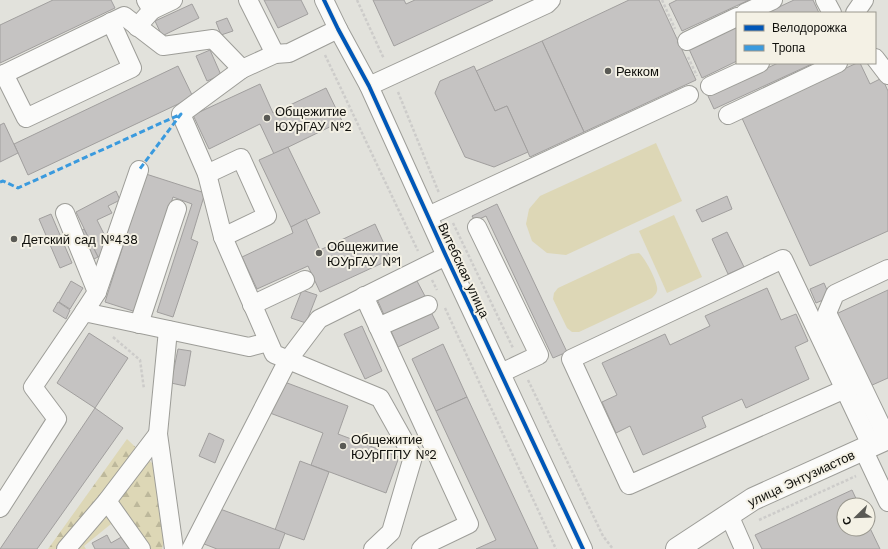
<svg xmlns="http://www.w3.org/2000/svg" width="888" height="549" viewBox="0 0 888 549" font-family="'Work Sans',sans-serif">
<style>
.forest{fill:url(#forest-firs)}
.garden{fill:#ddd7b6}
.building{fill:#c5c3c2;stroke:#a19f9e}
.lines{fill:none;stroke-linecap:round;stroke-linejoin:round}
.minor-casing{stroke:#9d9d98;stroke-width:20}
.major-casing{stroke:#9d9d98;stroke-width:24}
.path{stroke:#cdccca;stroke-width:2.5;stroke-dasharray:3 2;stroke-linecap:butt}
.minor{stroke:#fbfbfa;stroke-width:18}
.major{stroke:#fbfbfa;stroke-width:22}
.quiet{stroke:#3a9ade;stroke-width:3;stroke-dasharray:6 3;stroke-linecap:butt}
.cycleway-casing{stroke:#f4f1e5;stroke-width:6}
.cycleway{stroke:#0057b8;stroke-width:4}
.poi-dot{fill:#5a5a55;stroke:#f4f1e5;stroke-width:1.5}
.labels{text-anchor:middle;stroke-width:4;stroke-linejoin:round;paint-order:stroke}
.poi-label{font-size:13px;fill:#10100c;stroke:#f4f1e5;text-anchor:start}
.street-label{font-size:13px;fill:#10100c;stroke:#f4f1e5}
</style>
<defs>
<pattern id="forest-firs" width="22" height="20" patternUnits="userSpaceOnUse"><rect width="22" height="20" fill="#ddd7b6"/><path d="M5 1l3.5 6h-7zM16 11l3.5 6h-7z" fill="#bdb89b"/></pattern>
</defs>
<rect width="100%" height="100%" fill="#e2e2dc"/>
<polygon class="forest" points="127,439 153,464 165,539 162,549 146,549 111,524 84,546 86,549 48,549"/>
<g class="garden">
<polygon points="656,143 682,201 566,255 547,253 532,241 526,224 529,209 540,196"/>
<polygon points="674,215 702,277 667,293 639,231"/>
<path d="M639,253C645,258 656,279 657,287C658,292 655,295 652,298L579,332H572L567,328L553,299L554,293L558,288L631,254Z"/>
</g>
<g class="building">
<polygon points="53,0 111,0 115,8 0,63 0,25"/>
<polygon points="264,0 301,0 308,14 278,28"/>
<polygon points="373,0 404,0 406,4 415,0 493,0 394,46"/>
<polygon points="629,0 659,0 696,80 584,132 542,41"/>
<polygon points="677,0 749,0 682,31 669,4"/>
<polygon points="794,0 813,0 819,13 766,13"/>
<polygon points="192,4 199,18 162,36 155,21"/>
<polygon points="227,18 233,31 221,35 216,22"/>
<polygon points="737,27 737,61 702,78 689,49"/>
<polygon points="542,41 584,132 530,157 507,106 495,111 476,71"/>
<polygon points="210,50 221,75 207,81 196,56"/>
<polygon points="778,63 814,63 714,109 708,96"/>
<polygon points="857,63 860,63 870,84 882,78 888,91 888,231 810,266 741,116"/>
<polygon points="178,66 193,97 28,175 14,144"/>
<polygon points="474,66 495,111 507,106 528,152 494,167 465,157 435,93 440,81"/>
<polygon points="260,84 273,113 326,88 342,121 274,154 260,124 209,149 193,115"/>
<polygon points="4,123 18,153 0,162 0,125"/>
<polygon points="288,147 320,213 291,227 259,160"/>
<polygon points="146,174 205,193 191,239 198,242 173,317 157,312 192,204 173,197 136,312 105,302"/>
<polygon points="116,191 120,200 108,206 112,213 97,220 105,236 102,237 109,251 98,257 76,212"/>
<polygon points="727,196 732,209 702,222 696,210"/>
<polygon points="497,204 567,352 553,358 486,216 475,221 472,216"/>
<polygon points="51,214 72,263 60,268 39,219"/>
<polygon points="306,219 320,250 375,224 391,259 320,292 308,266 257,289 242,257 293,233 291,227"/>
<polygon points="84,229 98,257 90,261 76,233"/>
<polygon points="727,232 744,267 728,274 712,239"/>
<polygon points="71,281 83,288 70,309 59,302"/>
<polygon points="417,281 426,298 385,317 377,299"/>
<polygon points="824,283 830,297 816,303 810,289"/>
<polygon points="767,288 781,320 796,314 808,341 795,347 809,379 746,408 742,399 702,417 706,427 643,455 630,426 616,433 602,402 617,395 602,363 665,334 670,345 710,326 705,316"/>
<polygon points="302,290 317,295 306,323 291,318"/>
<polygon points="888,290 888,378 870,386 836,314"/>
<polygon points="58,302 70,310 66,319 53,311"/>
<polygon points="431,312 439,328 398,347 391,331"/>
<polygon points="362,326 382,371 365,379 344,334"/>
<polygon points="89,333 128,358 95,408 123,428 37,549 0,549 95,408 57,383"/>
<polygon points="443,344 467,397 436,411 412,359"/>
<polygon points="178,349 191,351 185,386 171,383"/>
<polygon points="282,381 348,406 338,434 399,457 386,493 311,465 323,433 270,413"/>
<polygon points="467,397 538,549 476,549 496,540 436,411"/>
<polygon points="209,433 224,440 215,463 199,456"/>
<polygon points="300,461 329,472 304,540 275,530"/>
<polygon points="852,490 859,505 844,505 844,529 868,529 868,524 880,549 762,549 755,535"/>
<polygon points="212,506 285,533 279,549 217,549 199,542"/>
<polygon points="107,535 111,543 125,535 133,549 95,549 92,543"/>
</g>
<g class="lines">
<g class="minor-casing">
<g id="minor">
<polyline points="248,0 275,54"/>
<polyline points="324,0 338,29 369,86 446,256 583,549"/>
<polyline points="825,0 832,13"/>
<polyline points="152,10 173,0"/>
<polyline points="745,13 773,0"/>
<polyline points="855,13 864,0"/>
<polyline points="137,27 152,10 146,0"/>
<polyline points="338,29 289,53 275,54 242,69 181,114 207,174 223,237 274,354 380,398 413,457 391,532 373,549"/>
<polyline points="687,41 737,17"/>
<polyline points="875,58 888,75"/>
<polyline points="4,74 26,118 132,68 111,22"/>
<polyline points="0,76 124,16 163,46 213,39 242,69"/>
<polyline points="369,86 547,4 551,0"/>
<polyline points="710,86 760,63"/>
<polyline points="728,115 838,63"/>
<polyline points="207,174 241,158 267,216 223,237"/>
<polyline points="65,213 97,292"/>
<polyline points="428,216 689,95"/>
<polyline points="477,227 539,355 501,373"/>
<polyline points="364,296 469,524 425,545 421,549"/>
<polyline points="252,305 305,280"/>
<polyline points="84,312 97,292 139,170"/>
<polyline points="139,324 177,209"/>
<polyline points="378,327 428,305"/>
<polyline points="168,330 158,434 174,549"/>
<polyline points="845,389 629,485 571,359 783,259 871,445"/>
<polyline points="887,438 827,313 835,294 888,269"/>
<polyline points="863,449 888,502"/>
<polyline points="107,501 141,549"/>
<polyline points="0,508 57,419 33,387 84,312 249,347 268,342"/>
<polyline points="729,515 744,549"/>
<polyline points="66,549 107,501 158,434"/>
<polyline points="191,549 288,360 319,319 446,256"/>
</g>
</g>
<g class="major-casing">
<polyline id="major" points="677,549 753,499 888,438"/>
</g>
<g class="path">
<polyline points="357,0 384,59"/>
<polyline points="662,0 675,29"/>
<polyline points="325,55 418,251"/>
<polyline points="688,57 697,76"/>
<polyline points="398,92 439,193"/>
<polyline points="453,223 513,348"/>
<polyline points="432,280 437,290"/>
<polyline points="445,308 556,549"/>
<polyline points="113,337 140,360 144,389"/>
<polyline points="528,380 603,536 613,549"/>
<polyline points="759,520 856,476"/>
</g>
<use href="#minor" class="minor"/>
<use href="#major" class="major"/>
<polyline class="quiet" points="0,182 3,181 18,188 181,114 139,170"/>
<g class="cycleway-casing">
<polyline id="cycleway" points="324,0 338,29 369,86 446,256 583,549"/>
</g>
<use href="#cycleway" class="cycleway"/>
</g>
<g class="poi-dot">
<circle cx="608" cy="71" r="4"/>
<circle cx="267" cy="118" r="4"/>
<circle cx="14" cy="239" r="4"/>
<circle cx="319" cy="253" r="4"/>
<circle cx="343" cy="446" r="4"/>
</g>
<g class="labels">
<g class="poi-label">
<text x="616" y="76">Рекком</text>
<text x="275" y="116">Общежитие<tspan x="275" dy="15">ЮУрГАУ №2</tspan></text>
<text x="22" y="244">Детский сад №438</text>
<text x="327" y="251">Общежитие<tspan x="327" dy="15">ЮУрГАУ №1</tspan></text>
<text x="351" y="444">Общежитие<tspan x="351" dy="15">ЮУрГГПУ №2</tspan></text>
</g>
<g class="street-label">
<text transform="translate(464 270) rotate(65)" y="5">Витебская улица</text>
<text transform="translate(801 478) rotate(-25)" y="5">улица Энтузиастов</text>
</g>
</g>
<rect x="736" y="12" width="140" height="52" fill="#f4f1e5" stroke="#99978e"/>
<rect x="744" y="25" width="20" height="6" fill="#0057b8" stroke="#99978e"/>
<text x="772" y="32" font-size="12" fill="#10100c">Велодорожка</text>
<rect x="744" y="45" width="20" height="6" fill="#3a9ade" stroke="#99978e"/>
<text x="772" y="52" font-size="12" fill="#10100c">Тропа</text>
<g transform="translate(856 517) rotate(247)"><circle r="19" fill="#f4f1e5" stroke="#99978e"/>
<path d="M0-3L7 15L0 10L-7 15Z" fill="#5a5a55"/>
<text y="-6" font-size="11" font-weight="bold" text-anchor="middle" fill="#10100c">С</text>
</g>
</svg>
